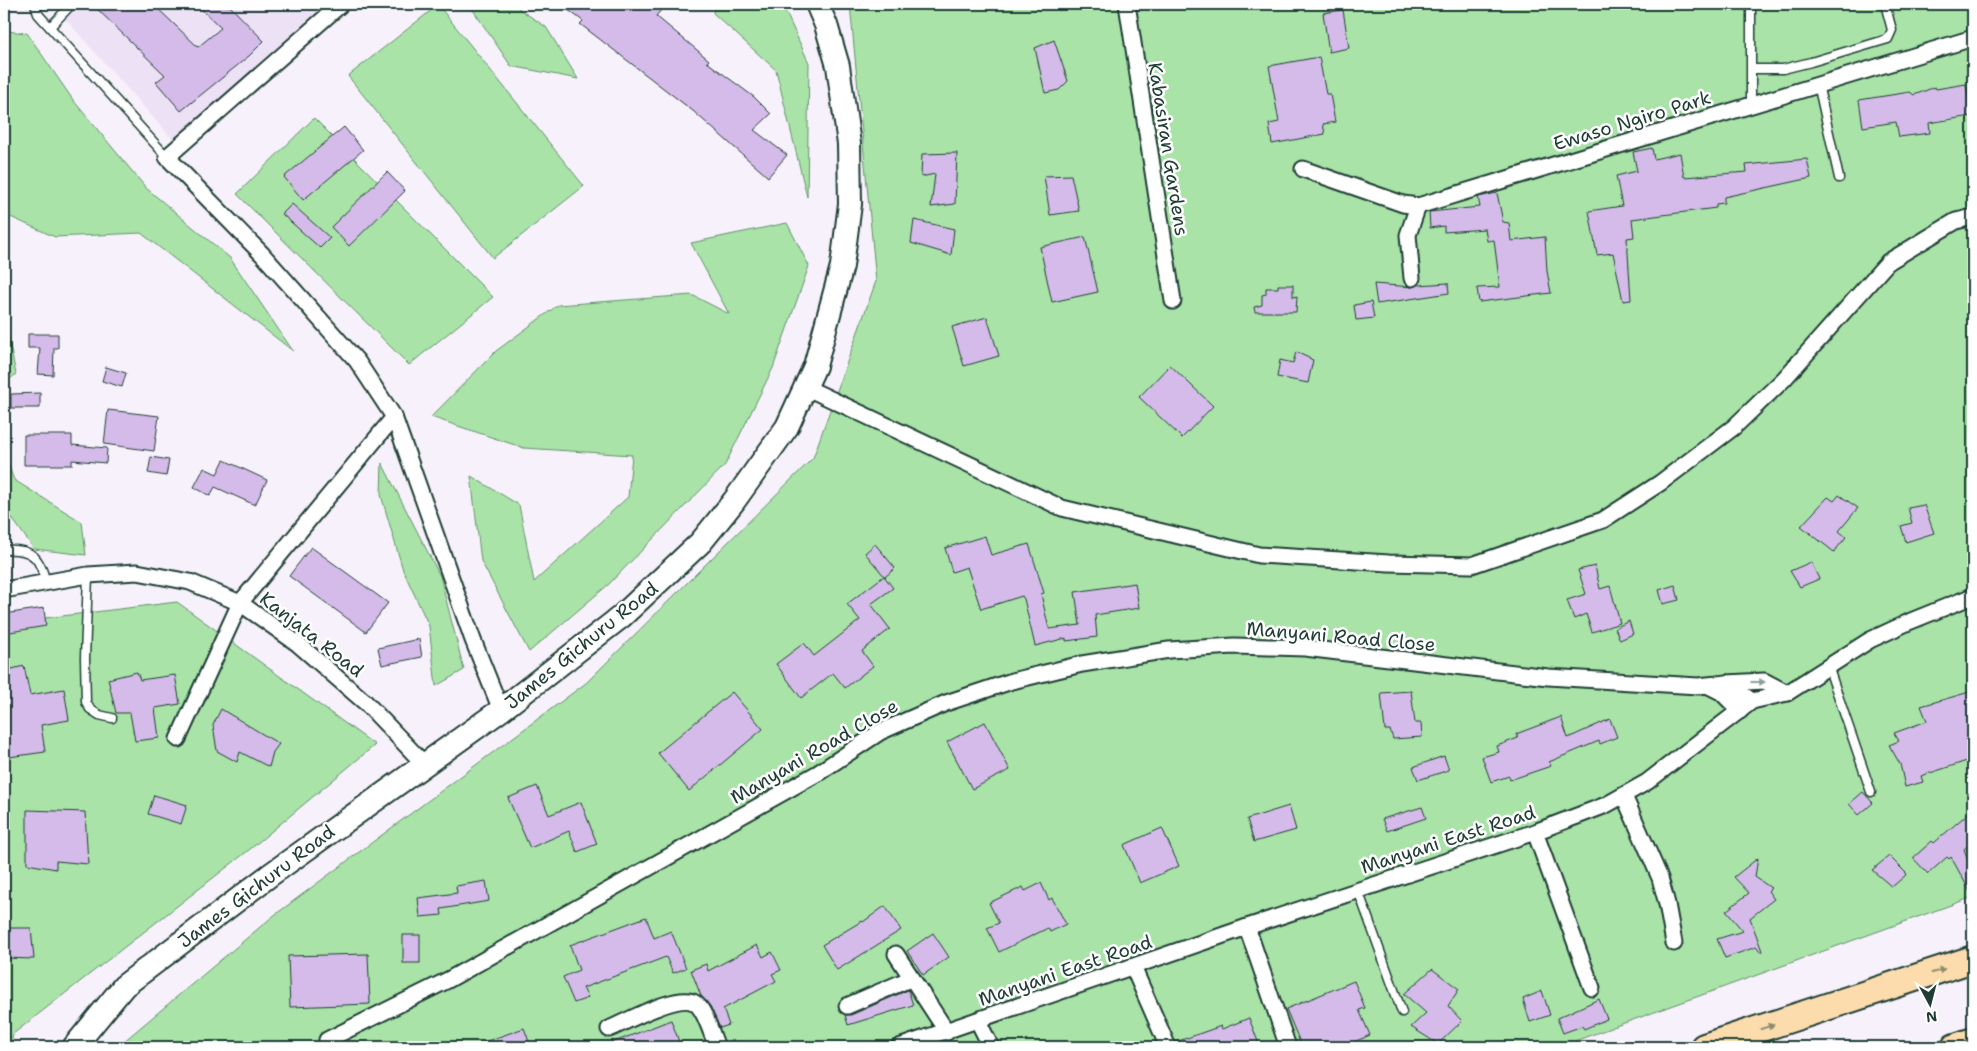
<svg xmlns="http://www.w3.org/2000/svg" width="1977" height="1051" viewBox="0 0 1977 1051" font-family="'Shantell Sans',sans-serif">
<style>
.built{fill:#ede1f6}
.green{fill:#a9e3a8;stroke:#64906e}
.building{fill:#d5bbea;stroke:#1f3d34}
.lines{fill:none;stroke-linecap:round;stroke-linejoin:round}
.service-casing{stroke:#1f3d34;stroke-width:11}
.minor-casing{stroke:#1f3d34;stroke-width:19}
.secondary-casing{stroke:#1f3d34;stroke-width:26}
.trunk-casing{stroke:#1f3d34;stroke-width:30}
.service{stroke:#fff;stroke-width:8}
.minor{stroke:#fff;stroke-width:15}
.secondary{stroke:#fff;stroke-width:22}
.trunk{stroke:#fcdcac;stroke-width:26}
.oneway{fill:#8f9e9a}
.oneway2{fill:#8e8c70}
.labels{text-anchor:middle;stroke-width:5;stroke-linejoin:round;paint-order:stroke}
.street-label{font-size:19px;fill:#1f3d34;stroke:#fff}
</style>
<rect width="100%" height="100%" fill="#f7f1fb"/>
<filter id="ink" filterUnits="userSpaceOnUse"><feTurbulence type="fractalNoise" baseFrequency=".02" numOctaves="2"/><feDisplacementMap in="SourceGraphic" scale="10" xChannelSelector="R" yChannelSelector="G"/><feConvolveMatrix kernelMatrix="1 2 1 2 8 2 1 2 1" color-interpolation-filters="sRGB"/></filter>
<g filter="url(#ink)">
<polygon class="built" points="52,4 336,4 176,143"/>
<g class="green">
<polygon points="469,4 518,4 519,9 546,27 578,79 511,66"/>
<polygon points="715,4 782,4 809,63 807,197 776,70 713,13"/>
<polygon points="850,4 1973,4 1973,897 1558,1047 117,1047 272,917 586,683 813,458 876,281"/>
<polygon points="438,5 584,186 493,258 348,76"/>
<polygon points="4,31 27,33 73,100 146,188 230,258 293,351 141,233 55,237 4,214"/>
<polygon points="314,118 493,297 409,365 237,194"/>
<polygon points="787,223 809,266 773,368 725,465 609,584 529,652 481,561 471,476 519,505 534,582 628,497 632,455 524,448 431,417 496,351 558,305 692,295 729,314 691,243"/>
<polygon points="4,334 8,336 16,374 4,384"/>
<polygon points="4,453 14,480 82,522 86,555 34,549 4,507"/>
<polygon points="382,463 440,576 464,670 436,686 429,626 403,570 381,495"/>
<polygon points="177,602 375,745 249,850 13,1034 11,1047 4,1047 4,623"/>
</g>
<g class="building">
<polygon points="92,4 153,4 198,47 221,28 196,4 228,4 264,41 249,56 181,111 156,82 165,75"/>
<polygon points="560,4 666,4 656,16 709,60 707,62 754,97 771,114 754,130 787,155 768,177 693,111 580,24 583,21"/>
<polygon points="1343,10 1349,48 1329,52 1323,13"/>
<polygon points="1054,40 1068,81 1059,90 1045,93 1035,48"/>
<polygon points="1319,57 1326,94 1330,94 1335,122 1323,124 1325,134 1272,144 1269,124 1279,122 1269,66"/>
<polygon points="1966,84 1971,116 1929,123 1930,133 1899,137 1896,122 1863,127 1859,100 1910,92 1914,95 1935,87 1936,89"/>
<polygon points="344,127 363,150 303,200 284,177"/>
<polygon points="1652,148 1654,159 1680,153 1684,177 1747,172 1746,165 1807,159 1811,178 1724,197 1724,203 1716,204 1716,208 1632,219 1634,237 1627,238 1631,300 1623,301 1613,253 1597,255 1589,211 1622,206 1616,176 1637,171 1633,152"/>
<polygon points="957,153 955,204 931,207 935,174 921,177 922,154"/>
<polygon points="387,172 405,191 349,246 331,227"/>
<polygon points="1071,175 1079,211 1050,215 1044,176"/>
<polygon points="1497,193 1503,222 1509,223 1511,241 1545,237 1547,271 1551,293 1479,302 1477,288 1500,287 1494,240 1487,241 1485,229 1444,232 1444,226 1430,228 1429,212 1480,207 1478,197"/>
<polygon points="292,204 330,238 320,248 282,214"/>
<polygon points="914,220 954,229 951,255 911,243"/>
<polygon points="1085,237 1098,292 1052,302 1040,247"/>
<polygon points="1448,283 1449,293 1377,304 1374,284 1412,287 1418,285"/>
<polygon points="1278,285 1293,285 1293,297 1297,296 1296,312 1255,312 1254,307 1262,305 1262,295 1266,294 1266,288 1278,288"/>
<polygon points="1371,302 1374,318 1356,320 1354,305"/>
<polygon points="987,317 999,356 964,366 952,327"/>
<polygon points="28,334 58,334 58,348 54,348 53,375 38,374 40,348 28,348"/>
<polygon points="1296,352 1313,360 1308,383 1277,377 1280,360 1293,363"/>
<polygon points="1170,365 1213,406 1182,438 1139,397"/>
<polygon points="106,367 126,373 122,387 102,381"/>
<polygon points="40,393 40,408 11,408 11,394"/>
<polygon points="108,410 159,416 154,451 104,444"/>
<polygon points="24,435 72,435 72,445 107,448 106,463 72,460 72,465 24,465"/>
<polygon points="151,457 169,460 166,476 148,473"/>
<polygon points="224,460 267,480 255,505 215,487 210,496 194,487 204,468 217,474"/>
<polygon points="1839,495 1858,508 1839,531 1846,537 1834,552 1801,526 1828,497 1834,501"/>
<polygon points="1924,505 1934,533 1906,542 1901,526 1912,523 1908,508"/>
<polygon points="985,536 991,555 1029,544 1044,593 1041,594 1049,629 1080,625 1075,592 1135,583 1139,608 1095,615 1097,637 1066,641 1066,638 1035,646 1024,599 1022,596 981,609 967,567 952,572 945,548"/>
<polygon points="875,544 895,568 885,577 865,553"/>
<polygon points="311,547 388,603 366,632 289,576"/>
<polygon points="1811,562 1819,579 1800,587 1790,571"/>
<polygon points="1595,566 1600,589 1610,586 1620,623 1592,632 1586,614 1574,619 1567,600 1586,594 1578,570"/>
<polygon points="884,576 893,588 871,604 890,629 862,651 873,666 845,688 833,673 801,698 776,664 804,643 814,656 860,620 847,604"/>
<polygon points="1675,585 1679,600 1663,604 1659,590"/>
<polygon points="44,608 46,626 4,633 4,614"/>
<polygon points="1629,621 1633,634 1620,640 1615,628"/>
<polygon points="419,639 422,657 382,665 378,648"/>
<polygon points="24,666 30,695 64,689 69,720 41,725 45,752 9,757 4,721 4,671"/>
<polygon points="137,672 140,680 175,675 180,704 155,708 159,738 135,741 130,713 116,713 108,679"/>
<polygon points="1411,691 1415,723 1421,723 1422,737 1393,739 1390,730 1385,730 1381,693"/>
<polygon points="1973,691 1973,759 1921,776 1923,782 1905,787 1900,764 1889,745 1899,741 1894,733 1927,721 1921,706"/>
<polygon points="732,692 763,729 689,791 658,753"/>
<polygon points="221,709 279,744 273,752 269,767 240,752 237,762 217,751 213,725"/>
<polygon points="1561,717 1568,738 1610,719 1617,737 1600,744 1599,741 1549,762 1551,766 1536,771 1510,780 1509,776 1491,782 1482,757 1499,752 1497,746 1518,738 1516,734"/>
<polygon points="985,722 1010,770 972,789 947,742"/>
<polygon points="1444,756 1449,770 1418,780 1413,767"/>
<polygon points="537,786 549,815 581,802 597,844 577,852 569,831 530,848 508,798"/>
<polygon points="1863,792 1873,803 1859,815 1849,804"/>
<polygon points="154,795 187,805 181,824 148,814"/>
<polygon points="1289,806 1296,830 1254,842 1247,819"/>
<polygon points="1422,807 1426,818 1387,831 1382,819"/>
<polygon points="1973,809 1973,841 1964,849 1973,874 1973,897 1951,857 1949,859 1947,857 1928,874 1913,858 1932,841 1934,843"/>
<polygon points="27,810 85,812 88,864 56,861 56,869 27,864"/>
<polygon points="1162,828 1179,866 1140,883 1124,845"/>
<polygon points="1889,856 1907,874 1892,887 1872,870"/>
<polygon points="1758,858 1755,877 1771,888 1768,891 1774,899 1750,918 1762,951 1760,952 1756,947 1725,958 1717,939 1743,931 1726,911 1749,893 1734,877"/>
<polygon points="486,881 489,901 441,909 442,915 420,917 418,898 457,893 456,886"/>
<polygon points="1041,883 1049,900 1052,898 1066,924 1050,932 1048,928 999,952 987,928 999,923 989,903 1023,887 1025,891"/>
<polygon points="885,906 901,930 837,970 822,945 862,921 863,922"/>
<polygon points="646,917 654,938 671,931 686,968 673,973 666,957 583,988 588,998 574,1003 563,977 579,970 570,945"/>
<polygon points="4,928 31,928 34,959 4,958"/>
<polygon points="933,933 949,957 923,975 907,951"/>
<rect x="403" y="935" width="17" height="28"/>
<polygon points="757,945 763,957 772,952 781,970 772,974 776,981 723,1009 729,1025 720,1028 710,1006 701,996 691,970 706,964 708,971"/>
<polygon points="368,954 370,1004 290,1007 288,956"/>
<polygon points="1432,969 1459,989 1448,1006 1462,1021 1438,1044 1411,1027 1426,1013 1404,994"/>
<polygon points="1354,981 1365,1008 1359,1010 1370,1035 1343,1047 1302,1047 1286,1009"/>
<polygon points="908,990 913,1005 848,1025 845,1015 851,1015"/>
<polygon points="1542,991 1550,1015 1530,1022 1523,999"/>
<polygon points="1599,999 1607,1019 1584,1029 1582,1026 1563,1033 1557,1018"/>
<polygon points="1249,1018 1260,1047 1177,1047 1176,1042 1221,1026 1222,1029"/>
<polygon points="671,1020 681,1047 604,1047 604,1046"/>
<polygon points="524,1028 531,1047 476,1047 476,1045"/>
</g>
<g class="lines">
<g class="service-casing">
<g id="service">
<polyline points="35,4 38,14 167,157"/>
<polyline points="50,27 72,4"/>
<polyline points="1752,69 1783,69 1811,62 1888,39 1892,30 1885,4"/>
<polyline points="1818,84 1839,178"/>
<polyline points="1751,104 1751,4"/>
<path d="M4,550C32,548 40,557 46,583"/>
<polyline points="88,575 85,658 86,702 90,709 99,715 112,718"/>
<polyline points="1828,666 1871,792"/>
<polyline points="1358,890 1402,1012"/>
</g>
</g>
<g class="minor-casing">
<g id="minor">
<polyline points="341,4 167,157 262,254 357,361 394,417 473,640 501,710"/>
<polyline points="1127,4 1173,301"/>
<polyline points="1303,169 1403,204 1418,206 1973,38"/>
<polyline points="1412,278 1408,235 1418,206"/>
<polyline points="805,387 1062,508 1259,555 1389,563 1472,565 1603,520 1660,483 1734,427 1784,379 1888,262 1956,221 1973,217"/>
<polyline points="4,590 88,575 137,572 190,582 240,603 298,644 366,703 424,764"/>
<polyline points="1727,683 1764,681 1787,693"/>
<polyline points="1709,686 1721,692 1740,711"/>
<polyline points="178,739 240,603 394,417"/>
<polyline points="1624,796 1660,878 1667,904 1674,943"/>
<polyline points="1535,832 1592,988"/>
<polyline points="1247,927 1288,1047"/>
<polyline points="896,954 947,1032"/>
<polyline points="1133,967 1168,1047"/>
<polyline points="847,1006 912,978"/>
<polyline points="978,1021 991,1047"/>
<path d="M609,1029C626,1022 679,992 695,1003C705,1009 712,1036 717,1047"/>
<polyline points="327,1040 448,980 818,773 880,732 946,703 1012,681 1082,664 1169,650 1234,646 1305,648 1548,677 1698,686 1727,683 1752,701"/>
<polyline points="899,1047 1247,927 1535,832 1606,805 1647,782 1752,701 1787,693 1870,640 1911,621 1973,596"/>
</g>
</g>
<g class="secondary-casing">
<polyline id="secondary" points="74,1047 124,986 270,875 501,710 622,616 701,542 734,501 787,427 815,366 842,266 850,204 849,144 838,66 826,25 817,4"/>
</g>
<g class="trunk-casing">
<g id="trunk">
<polyline points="1704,1047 1973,959"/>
<polyline points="1955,1047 1973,1041"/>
</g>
</g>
<use href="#service" class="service"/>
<use href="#minor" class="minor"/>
<use href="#secondary" class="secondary"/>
<use href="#trunk" class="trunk"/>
</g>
<defs><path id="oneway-solid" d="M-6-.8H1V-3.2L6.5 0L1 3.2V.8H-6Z" transform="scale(1.25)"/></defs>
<use class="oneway" href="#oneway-solid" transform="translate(1758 682)"/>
<g class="oneway2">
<use href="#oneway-solid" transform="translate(1938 971) rotate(-18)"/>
<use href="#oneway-solid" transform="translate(1767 1027) rotate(-18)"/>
</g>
</g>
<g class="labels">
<g class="street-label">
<text transform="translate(1632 120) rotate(-17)" y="7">Ewaso Ngiro Park</text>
<text transform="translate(1169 149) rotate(81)" y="7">Kabasiran Gardens</text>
<text transform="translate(312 634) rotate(38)" y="7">Kanjata Road</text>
<text transform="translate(1341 636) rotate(5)" y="7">Manyani Road Close</text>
<text transform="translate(581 645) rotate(-39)" y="7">James Gichuru Road</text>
<text transform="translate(814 751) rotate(-30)" y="7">Manyani Road Close</text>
<text transform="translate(1448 839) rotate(-18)" y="7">Manyani East Road</text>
<text transform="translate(256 886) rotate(-37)" y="7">James Gichuru Road</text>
<text transform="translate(1065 970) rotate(-19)" y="7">Manyani East Road</text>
</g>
</g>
<rect width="1977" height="1051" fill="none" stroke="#fff" stroke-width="20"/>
<rect x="10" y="10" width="1957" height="1031" fill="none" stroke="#1f3d34" stroke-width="2" filter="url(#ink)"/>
<g transform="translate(1930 1004) rotate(173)" stroke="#ffffff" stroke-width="4" paint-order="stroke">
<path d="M0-4L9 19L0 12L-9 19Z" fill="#1f3d34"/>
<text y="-8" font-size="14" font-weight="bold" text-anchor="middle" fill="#1f3d34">N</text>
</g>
</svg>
